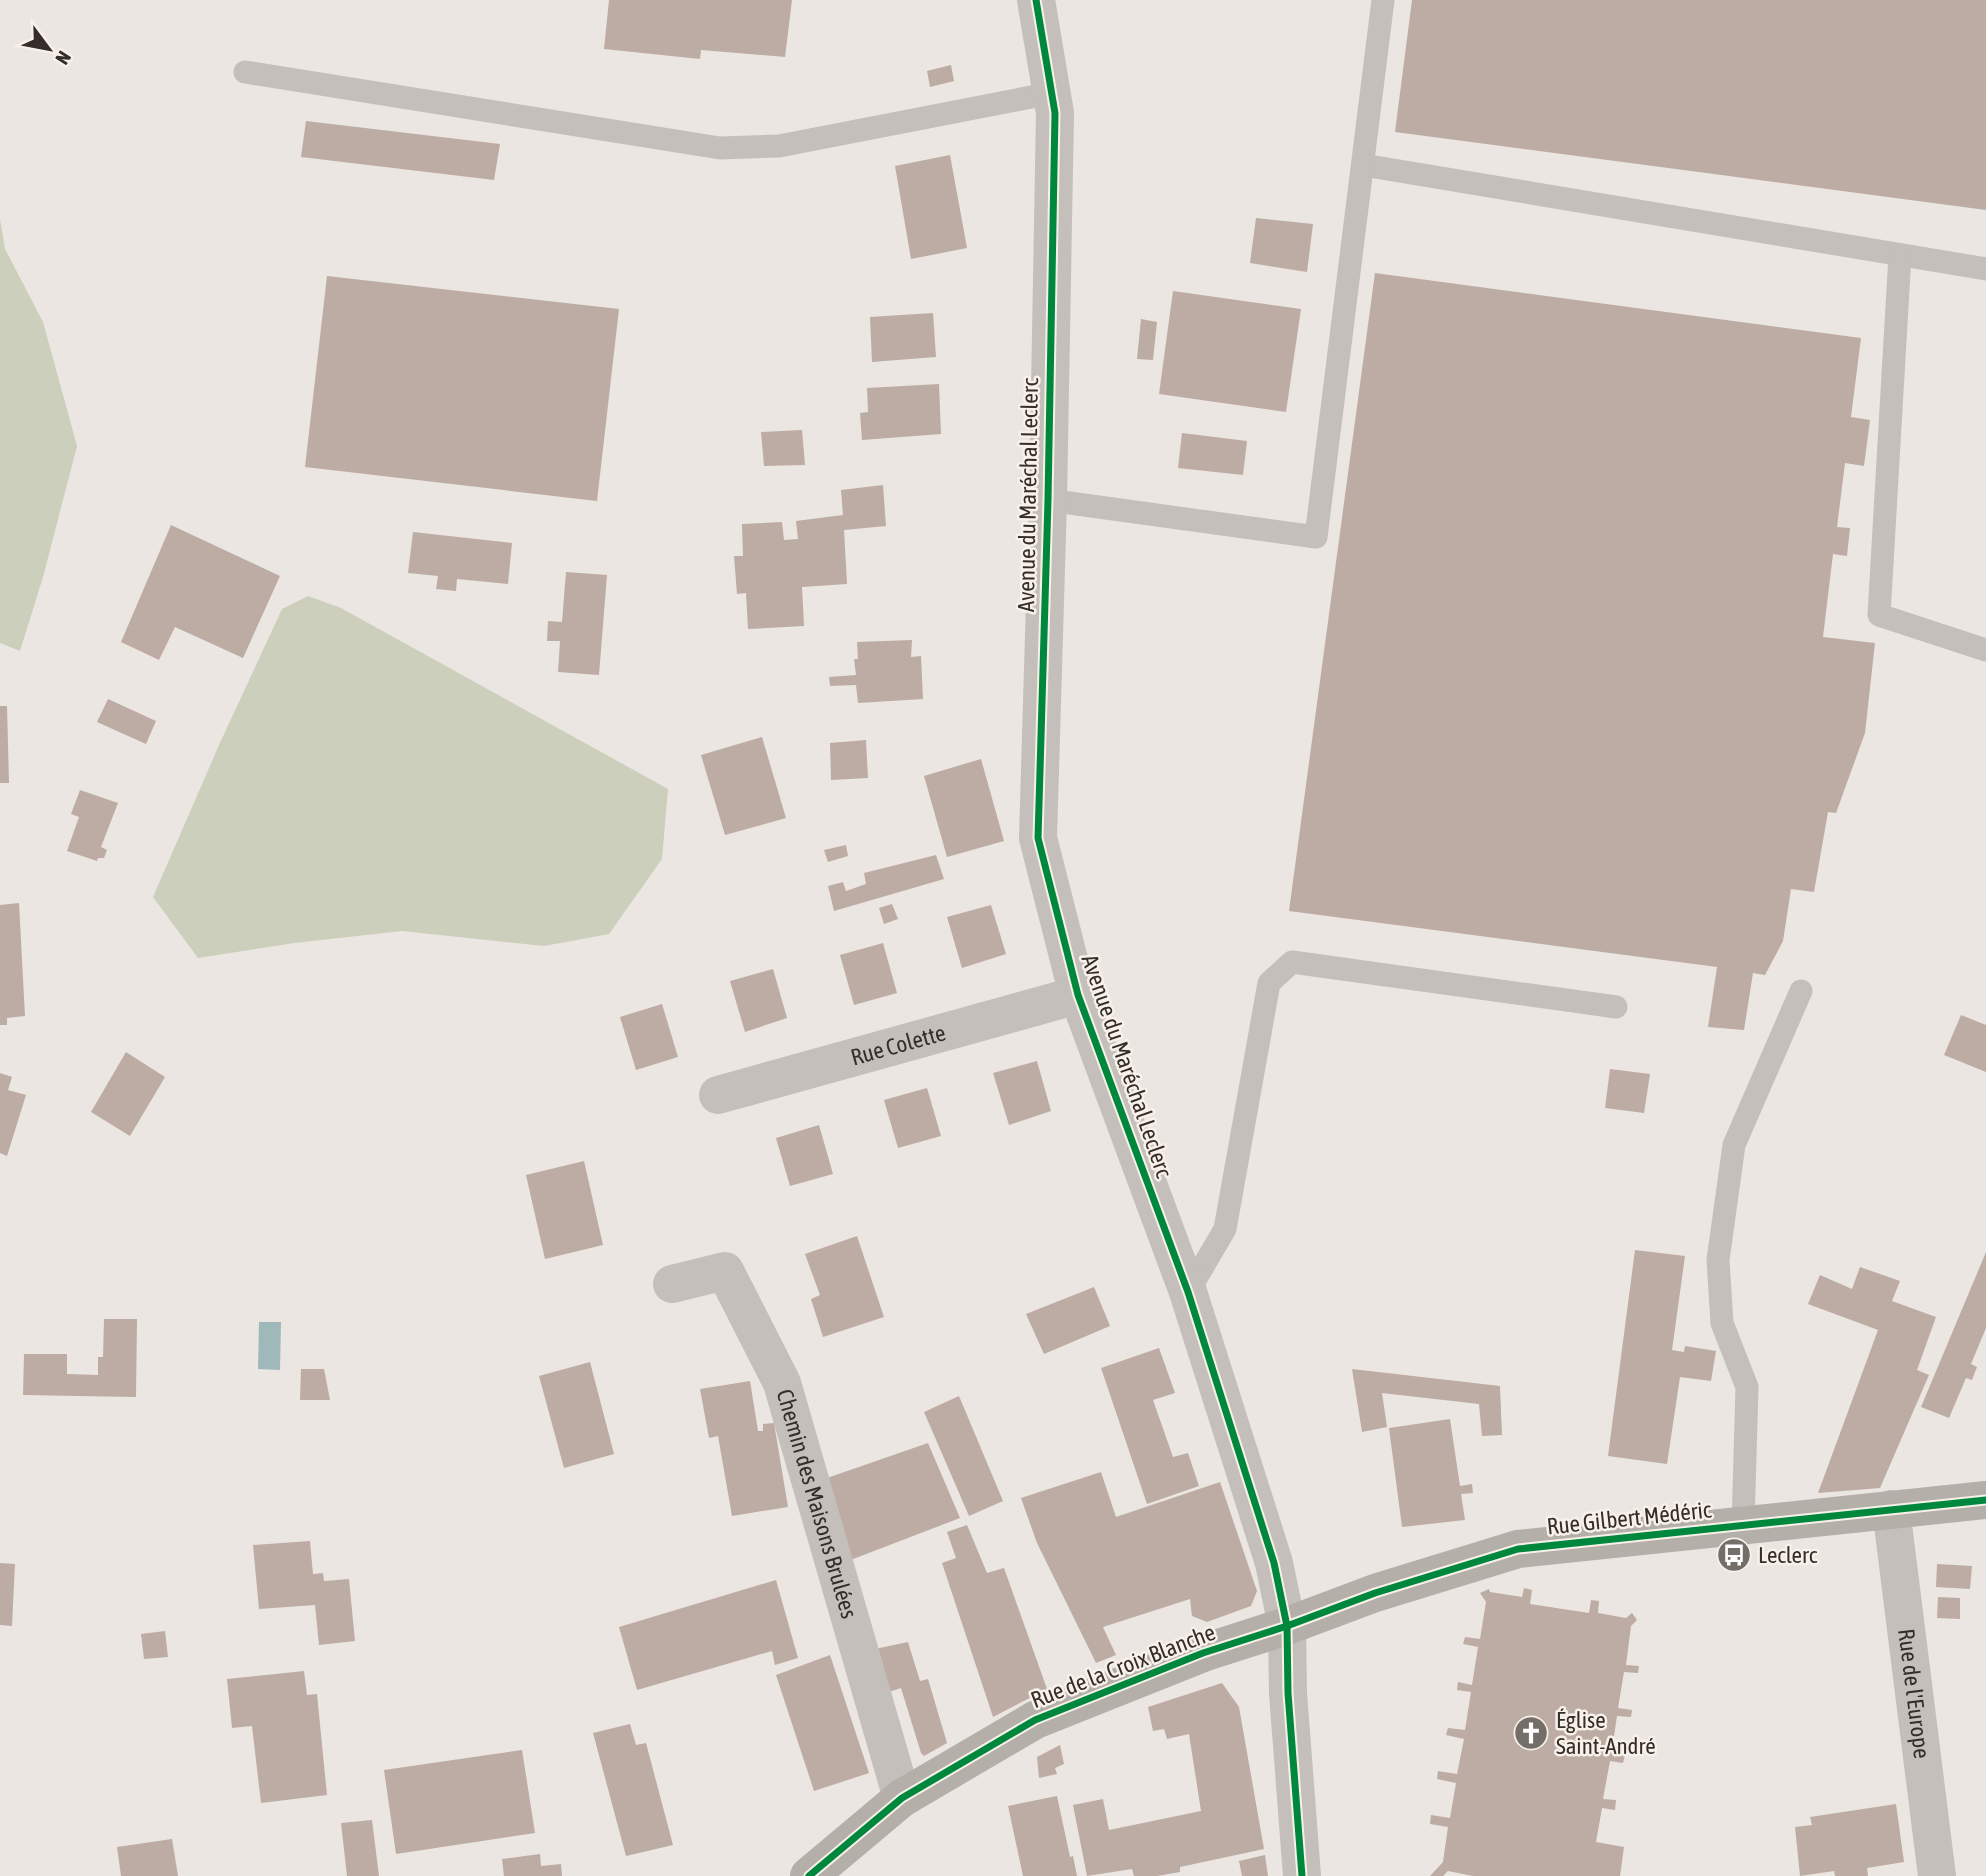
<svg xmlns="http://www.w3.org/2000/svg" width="1986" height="1876" viewBox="0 0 1986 1876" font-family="'Asap Condensed',sans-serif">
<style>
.green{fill:#cccfbc}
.water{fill:#9fb9ba}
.building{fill:#bdaca4}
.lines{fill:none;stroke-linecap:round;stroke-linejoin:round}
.lane{stroke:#c4bfba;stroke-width:23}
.street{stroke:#c4bfba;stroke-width:38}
.secondary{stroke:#b5afaa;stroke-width:38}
.cycleway-casing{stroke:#f8f1e9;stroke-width:11}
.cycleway{stroke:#00873e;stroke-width:7}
.labels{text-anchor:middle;stroke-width:5;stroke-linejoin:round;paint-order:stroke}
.street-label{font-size:23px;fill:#342d29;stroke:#f8f1e9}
.poi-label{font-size:23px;fill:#342d29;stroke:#f8f1e9;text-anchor:start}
</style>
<rect width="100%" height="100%" fill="#ebe6e1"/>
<g class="green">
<polygon points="0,219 5,249 43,322 77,446 43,577 20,651 0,643"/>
<polygon points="308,596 341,608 668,789 662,859 609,934 544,946 402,931 294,943 198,958 153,897 219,745 282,609"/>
</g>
<polygon class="water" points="259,1322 281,1322 280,1370 258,1369"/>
<g class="building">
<polygon points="609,0 792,0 785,57 701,50 700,59 604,49"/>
<polygon points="1412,0 1986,0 1986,210 1395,132"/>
<polygon points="951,65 954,81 930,87 927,71"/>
<polygon points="306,121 500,144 494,180 301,157"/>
<polygon points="950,155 967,248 911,259 895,166"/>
<polygon points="1256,218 1313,224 1307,272 1250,263"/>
<polygon points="1375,273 1861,338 1851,417 1870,420 1864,466 1845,463 1837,527 1850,528 1847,556 1833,554 1823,637 1875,643 1865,733 1836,813 1828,812 1814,892 1791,889 1783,941 1765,975 1753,973 1744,1030 1708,1027 1717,967 1289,911"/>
<polygon points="327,276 619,309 597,501 305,467"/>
<polygon points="1173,291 1301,309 1286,412 1159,394"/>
<polygon points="933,313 936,357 872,362 870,317"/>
<polygon points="1141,319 1157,322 1153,360 1137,359"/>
<polygon points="939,384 941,434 862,440 860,413 868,412 867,388"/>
<polygon points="802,430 805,465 764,466 761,432"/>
<polygon points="1182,433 1247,441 1243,475 1178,468"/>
<polygon points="883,485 886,526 844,530 847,584 802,587 804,626 748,629 746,593 737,594 734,556 743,556 742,524 782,522 784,540 798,539 796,521 843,515 841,490"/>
<polygon points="171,525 280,576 243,658 175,627 159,660 121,642"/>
<polygon points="413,532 512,543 508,584 457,579 456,591 436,589 438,576 408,573"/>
<polygon points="566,572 607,575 599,675 558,672 560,641 547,641 548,621 562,622"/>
<polygon points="912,640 911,657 921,656 923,699 858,703 856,685 830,686 829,677 856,675 854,659 858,659 857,642"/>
<polygon points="108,699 156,721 146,744 97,722"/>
<polygon points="0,706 7,706 9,783 0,783"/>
<polygon points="762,737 786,818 725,835 701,755"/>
<polygon points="866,740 868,778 831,780 830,743"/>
<polygon points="981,759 1004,841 947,857 924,776"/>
<polygon points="80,790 118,803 101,847 107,850 104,858 98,858 97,861 67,851 79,817 71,814"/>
<polygon points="846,845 848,856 828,862 824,850"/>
<polygon points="936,855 944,879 834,911 828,886 843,882 846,891 866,884 864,873"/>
<polygon points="19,903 25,1016 7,1018 7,1025 0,1025 0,905"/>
<polygon points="892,904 898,919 884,924 879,908"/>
<polygon points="991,905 1006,954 962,968 947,917"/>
<polygon points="883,943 897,993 854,1005 840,955"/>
<polygon points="773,969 787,1018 745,1032 730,981"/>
<polygon points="662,1004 678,1057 636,1070 620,1017"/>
<polygon points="1961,1015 1986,1025 1986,1072 1944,1055"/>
<polygon points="126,1052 165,1077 130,1136 91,1112"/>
<polygon points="1037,1061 1051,1111 1009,1125 993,1073"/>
<polygon points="1610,1069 1650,1074 1644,1113 1605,1108"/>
<polygon points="0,1073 12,1077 8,1090 26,1095 7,1156 0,1153"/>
<polygon points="927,1088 941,1136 898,1148 884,1100"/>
<polygon points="819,1125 833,1174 790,1186 776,1138"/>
<polygon points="584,1161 603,1245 545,1259 526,1175"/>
<polygon points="857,1236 884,1317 823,1337 811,1299 820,1295 805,1254"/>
<polygon points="1635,1250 1685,1256 1672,1350 1684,1352 1685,1346 1716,1351 1711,1381 1680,1377 1667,1464 1608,1456"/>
<polygon points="1986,1252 1986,1328 1971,1364 1977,1367 1972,1380 1966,1378 1949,1418 1921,1407"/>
<polygon points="1860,1267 1900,1281 1892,1301 1936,1317 1917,1370 1929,1375 1880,1488 1818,1493 1878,1330 1808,1304 1820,1275 1852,1289"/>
<polygon points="1094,1287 1110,1326 1044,1354 1026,1314"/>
<polygon points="104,1319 137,1319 136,1397 23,1395 24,1354 67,1354 67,1374 98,1375 98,1357 103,1357"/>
<polygon points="1159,1348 1175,1393 1153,1400 1173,1457 1188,1453 1199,1486 1147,1504 1101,1368"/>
<polygon points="590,1362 614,1454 564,1468 539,1376"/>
<polygon points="301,1369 324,1369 330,1400 300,1400"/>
<polygon points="1352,1369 1500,1386 1502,1435 1482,1436 1479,1404 1382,1393 1387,1427 1362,1432"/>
<polygon points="750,1381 758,1431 763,1431 763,1424 774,1423 788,1507 732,1516 718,1436 709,1438 700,1389"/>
<polygon points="959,1396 1003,1501 969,1516 924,1412"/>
<polygon points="1450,1419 1460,1486 1472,1484 1473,1493 1461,1494 1465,1520 1402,1527 1389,1428"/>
<polygon points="928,1443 960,1518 848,1561 827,1478"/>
<polygon points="1101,1472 1116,1517 1220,1482 1257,1591 1251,1606 1207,1622 1192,1616 1190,1599 1103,1627 1116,1655 1096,1663 1037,1543 1021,1498"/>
<polygon points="967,1525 987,1573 1004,1568 1047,1689 993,1717 942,1563 956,1558 947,1532"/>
<polygon points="310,1541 313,1574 323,1573 324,1581 349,1579 355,1641 319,1645 315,1605 259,1609 253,1545"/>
<polygon points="0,1563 15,1564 12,1626 0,1625"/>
<polygon points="1937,1564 1972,1566 1970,1589 1936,1587"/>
<polygon points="776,1580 798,1658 775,1665 772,1651 637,1690 619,1627"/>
<polygon points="1524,1588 1532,1590 1530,1604 1589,1613 1591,1600 1599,1601 1598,1613 1626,1618 1632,1613 1637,1620 1631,1626 1626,1665 1639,1666 1638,1673 1624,1672 1618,1708 1632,1710 1631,1717 1617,1716 1613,1743 1620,1744 1626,1751 1623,1763 1610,1761 1603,1799 1616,1800 1615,1810 1602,1808 1596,1842 1624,1847 1620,1876 1473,1876 1448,1871 1443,1876 1430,1876 1443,1862 1448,1827 1430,1824 1431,1815 1450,1818 1456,1783 1437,1779 1438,1771 1457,1774 1464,1739 1446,1735 1448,1728 1465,1730 1471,1692 1457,1690 1458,1682 1472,1685 1478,1647 1463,1644 1465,1637 1480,1639 1486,1602 1480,1593 1489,1589 1490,1592 1522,1597"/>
<polygon points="1938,1597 1960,1598 1960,1619 1937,1618"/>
<polygon points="165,1631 168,1657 144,1659 141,1634"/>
<polygon points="908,1642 920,1681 928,1679 947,1743 924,1756 921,1753 901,1688 889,1692 875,1649"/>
<polygon points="830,1655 869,1773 814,1791 776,1675"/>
<polygon points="304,1671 307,1695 317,1694 327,1795 261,1803 252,1726 232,1728 227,1679"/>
<polygon points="1222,1683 1239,1707 1264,1849 1180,1867 1180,1872 1157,1876 1134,1876 1132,1869 1087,1876 1073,1805 1103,1799 1109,1830 1201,1811 1189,1734 1167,1739 1164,1729 1153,1731 1148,1707"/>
<polygon points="630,1724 636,1745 646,1743 673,1845 626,1856 593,1733"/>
<polygon points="1060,1745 1064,1764 1055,1768 1057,1774 1039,1778 1037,1757"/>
<polygon points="522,1750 535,1833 396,1854 384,1770"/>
<polygon points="1057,1796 1070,1857 1073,1856 1077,1876 1023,1876 1008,1806"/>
<polygon points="1896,1804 1904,1862 1867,1868 1868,1876 1835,1876 1834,1871 1800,1876 1795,1827 1812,1825 1810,1817"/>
<polygon points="372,1820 379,1876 347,1876 341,1823"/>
<polygon points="172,1839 178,1876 121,1876 117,1847"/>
<polygon points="540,1854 541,1866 561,1864 562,1876 504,1876 502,1859"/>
<polygon points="1265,1855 1268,1876 1242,1876 1239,1861"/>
</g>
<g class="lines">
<g class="lane">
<polyline points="245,72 720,148 779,146 1052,93"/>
<polyline points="1363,165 1986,269"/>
<polyline points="1900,255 1879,615 1986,650"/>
<polyline points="1048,500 1316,537 1383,0"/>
<polyline points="1188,1292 1225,1229 1269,983 1292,962 1616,1007"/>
<polyline points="1743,1525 1747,1387 1722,1323 1718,1260 1734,1145 1801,991"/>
</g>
<g class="street">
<polyline points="1036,0 1055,113 1048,500 1038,838 1078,995 1188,1292 1274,1563 1287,1626 1288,1693 1302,1876"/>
<path id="s1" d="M718,1095L1078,995"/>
<path id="s2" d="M672,1284L725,1271L782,1383L902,1798"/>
<path id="s3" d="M1891,1509L1937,1876"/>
</g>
<polyline class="secondary" points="809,1876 902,1798 1035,1720 1203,1653 1287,1626 1375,1593 1518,1549 1986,1500"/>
<g class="cycleway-casing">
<g id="cycleway">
<polyline points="1036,0 1055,113 1048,500 1038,838 1078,995 1188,1292 1274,1563 1287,1626 1288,1693 1302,1876"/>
<polyline points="809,1876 902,1798 1035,1720 1203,1653 1287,1626 1375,1593 1518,1549 1986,1500"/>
</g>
</g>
<use href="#cycleway" class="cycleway"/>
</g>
<defs>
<g id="bus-disc" transform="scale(1.75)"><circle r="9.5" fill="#746e69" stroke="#f8f1e9"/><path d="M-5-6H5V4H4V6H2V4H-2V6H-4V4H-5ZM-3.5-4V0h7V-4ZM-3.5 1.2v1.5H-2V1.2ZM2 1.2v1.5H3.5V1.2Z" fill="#fff"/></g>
<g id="church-disc" transform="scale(1.75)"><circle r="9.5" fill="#746e69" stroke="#f8f1e9"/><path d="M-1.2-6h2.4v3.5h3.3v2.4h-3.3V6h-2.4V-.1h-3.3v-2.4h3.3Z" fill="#fff"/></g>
</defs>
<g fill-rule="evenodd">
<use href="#bus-disc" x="1734" y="1555"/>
<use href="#church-disc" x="1531" y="1733"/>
</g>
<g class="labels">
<g class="street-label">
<text transform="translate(1028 495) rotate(-89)" y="8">Avenue du Maréchal Leclerc</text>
<text dy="8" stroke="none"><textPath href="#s1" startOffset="187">Rue Colette</textPath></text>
<text transform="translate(1127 1066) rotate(71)" y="8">Avenue du Maréchal Leclerc</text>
<text dy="8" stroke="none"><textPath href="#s2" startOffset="306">Chemin des Maisons Brulées</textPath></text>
<text transform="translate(1629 1518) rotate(-6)" y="8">Rue Gilbert Médéric</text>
<text transform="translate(1123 1666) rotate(-21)" y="8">Rue de la Croix Blanche</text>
<text dy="8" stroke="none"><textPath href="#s3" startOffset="186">Rue de l'Europe</textPath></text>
</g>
<g class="poi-label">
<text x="1758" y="1563">Leclerc</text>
<text x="1556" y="1728">Église<tspan x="1556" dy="26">Saint-André</tspan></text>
</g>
</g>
<g transform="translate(49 49) rotate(122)" stroke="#f8f1e9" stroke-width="5" paint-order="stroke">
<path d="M0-5L12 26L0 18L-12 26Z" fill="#342d29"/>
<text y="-10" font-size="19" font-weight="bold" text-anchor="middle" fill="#342d29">N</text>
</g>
</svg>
